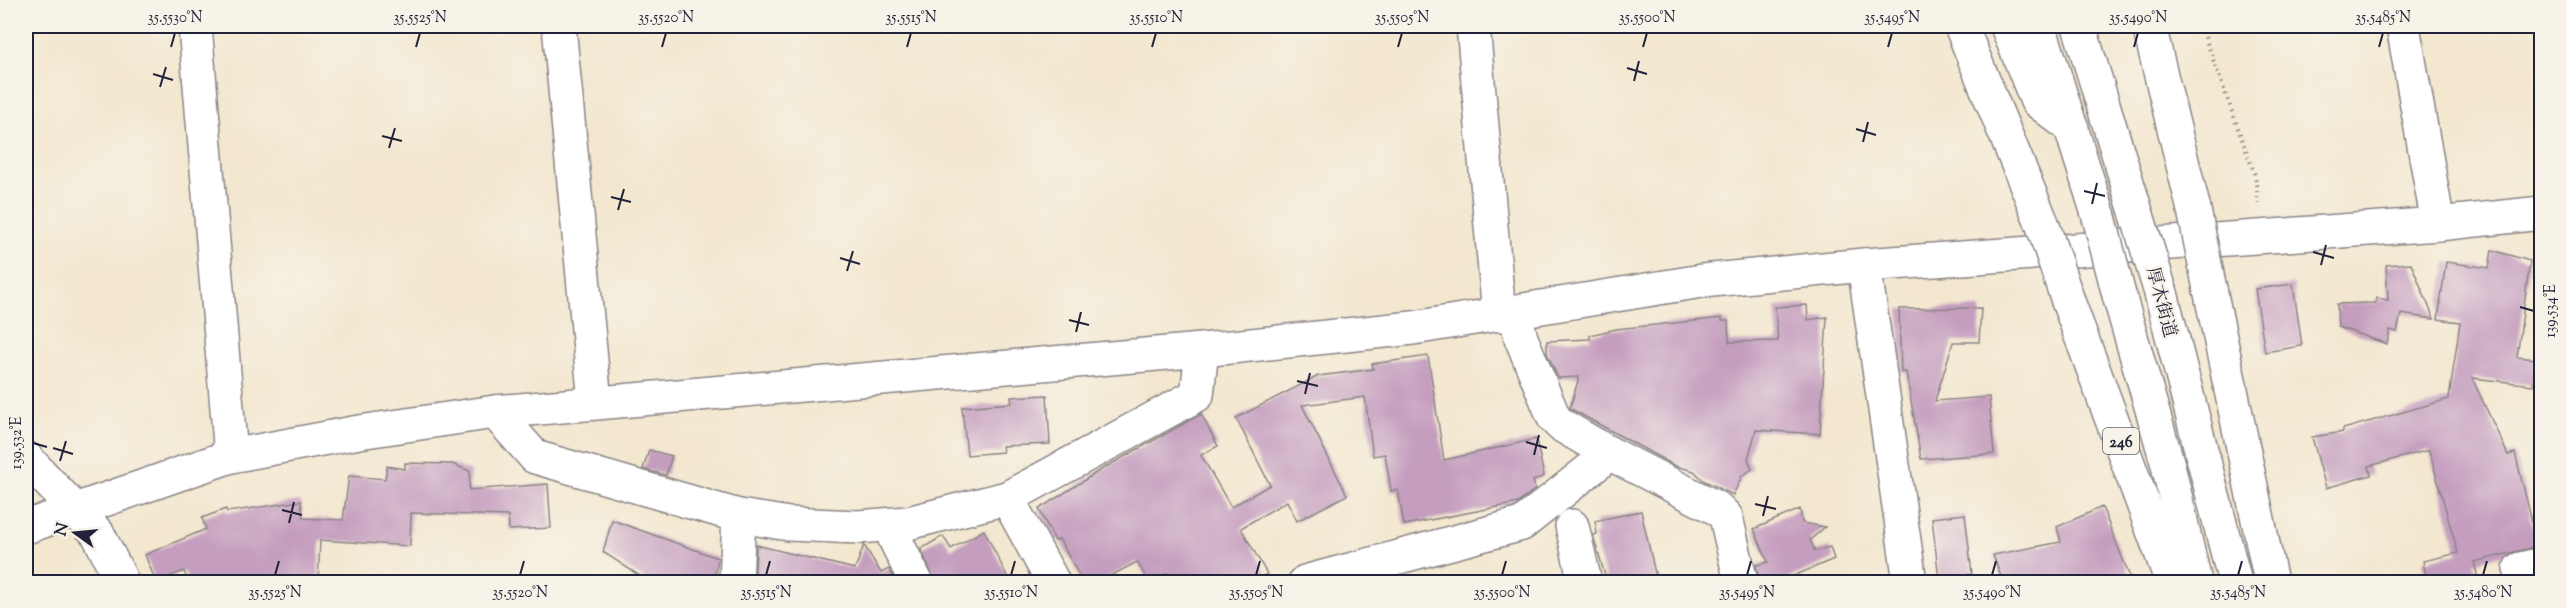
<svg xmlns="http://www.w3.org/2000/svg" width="2567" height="608" viewBox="0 0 2567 608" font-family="'Sorts Mill Goudy','Noto Serif JP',serif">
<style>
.building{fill:#c59ebf}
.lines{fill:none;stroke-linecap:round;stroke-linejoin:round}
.minor-casing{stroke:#8a8485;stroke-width:36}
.highway-casing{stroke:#8a8485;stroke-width:36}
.path{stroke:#8a8485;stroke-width:4;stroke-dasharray:1.5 4.5;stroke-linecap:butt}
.minor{stroke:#fff;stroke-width:33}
.highway{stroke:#fff;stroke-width:33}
.highway-bridge-casing{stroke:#8a8485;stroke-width:36;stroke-linecap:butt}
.highway-bridge{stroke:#fff;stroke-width:33}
.ticks{fill:none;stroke:#22223b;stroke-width:2}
.labels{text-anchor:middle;stroke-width:4.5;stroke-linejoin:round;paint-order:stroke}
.shield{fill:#f7f3e8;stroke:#62616f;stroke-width:1.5}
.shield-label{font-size:16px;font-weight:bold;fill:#22223b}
.street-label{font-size:18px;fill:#22223b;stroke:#f7f3e8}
.neatline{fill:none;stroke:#22223b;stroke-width:2}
.ticks-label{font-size:15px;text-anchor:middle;fill:#22223b}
</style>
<rect width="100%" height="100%" fill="#f7f3e8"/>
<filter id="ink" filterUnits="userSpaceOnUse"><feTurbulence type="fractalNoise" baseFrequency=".0167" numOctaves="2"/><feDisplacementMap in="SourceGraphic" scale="12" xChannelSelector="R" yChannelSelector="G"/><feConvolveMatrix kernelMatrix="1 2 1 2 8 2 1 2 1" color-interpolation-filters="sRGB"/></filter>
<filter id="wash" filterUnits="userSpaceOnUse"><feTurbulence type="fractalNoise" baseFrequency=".008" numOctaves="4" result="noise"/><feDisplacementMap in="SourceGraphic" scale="24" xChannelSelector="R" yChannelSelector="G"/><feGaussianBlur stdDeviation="1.35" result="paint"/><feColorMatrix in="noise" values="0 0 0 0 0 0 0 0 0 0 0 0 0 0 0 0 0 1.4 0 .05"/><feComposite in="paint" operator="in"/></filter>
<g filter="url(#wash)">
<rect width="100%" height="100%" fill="#f3e7cf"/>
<g id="blocks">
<g class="building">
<polygon points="2492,250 2530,261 2517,357 2536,359 2533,385 2472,378 2508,455 2515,453 2538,546 2474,562 2479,582 2427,582 2423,561 2458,553 2429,450 2369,466 2371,475 2326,488 2312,437 2343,432 2343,429 2449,399 2460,322 2438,319 2446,262 2489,268"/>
<polygon points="2411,263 2434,319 2401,314 2397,332 2390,330 2387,344 2338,327 2337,304 2375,303 2377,298 2388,300 2386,265"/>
<polygon points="2293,284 2302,346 2265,352 2255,289"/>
<polygon points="1807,305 1808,320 1827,317 1820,434 1756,430 1748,459 1752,469 1742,476 1733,495 1703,480 1694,471 1675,466 1573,410 1570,408 1579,377 1558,378 1547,353 1547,341 1590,339 1590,335 1616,329 1722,318 1722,321 1728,321 1729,342 1778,341 1775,307"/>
<polygon points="1981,308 1979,342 1953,342 1935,401 1989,397 1994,454 1921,459 1906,372 1901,372 1899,309"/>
<polygon points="1428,356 1444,460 1536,439 1544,476 1533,481 1535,489 1518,503 1404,525 1398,490 1391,491 1385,454 1373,456 1365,397 1302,405 1347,495 1297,521 1287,501 1241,528 1267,574 1252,582 1172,582 1167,573 1149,582 1137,562 1099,582 1083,582 1059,539 1055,541 1039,509 1102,469 1201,414 1218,446 1201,455 1231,507 1270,485 1236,418 1318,376 1373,369 1372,364"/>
<polygon points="1047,395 1050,444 1002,446 1003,452 967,455 962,407 1012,403 1011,397"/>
<polygon points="649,450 672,456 666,475 643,469"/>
<polygon points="405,463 452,464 470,471 469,490 548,484 551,528 509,530 508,516 411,513 410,546 320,540 318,582 188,582 184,571 156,582 145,555 206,529 202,518 226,509 227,512 301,501 303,518 343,520 349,476 385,479 387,466 405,469"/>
<polygon points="2102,507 2132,582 2003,582 1993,555 2061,542 2057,527"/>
<polygon points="1800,509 1802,523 1825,527 1810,540 1815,551 1830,547 1834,559 1779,582 1759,582 1756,565 1768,562 1754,529"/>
<polygon points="1641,511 1657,582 1607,582 1593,535 1597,534 1595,521"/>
<polygon points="1965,514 1972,574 1939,579 1932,518"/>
<polygon points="612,520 718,558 714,582 649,582 603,552"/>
<polygon points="984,530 1010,582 935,582 921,549 943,536 951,549"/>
<polygon points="756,545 855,569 864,545 881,573 889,569 895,582 782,582 755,577"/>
</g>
</g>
</g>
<g filter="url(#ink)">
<use href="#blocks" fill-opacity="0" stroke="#8a8485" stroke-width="1.5"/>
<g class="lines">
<g class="minor-casing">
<g id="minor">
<polyline points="195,26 231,456"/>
<polyline points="559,26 595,402"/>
<polyline points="1473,26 1499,315"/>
<polyline points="2403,26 2438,224"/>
<polyline points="1864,265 1910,582"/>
<polyline points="1515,312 1521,338 1554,418 1561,425 1607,452 1718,509 1726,517 1741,582"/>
<polyline points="495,412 535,457 739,516 789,524 858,527 908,523 1007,498 1197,395 1202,350"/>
<polyline points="26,458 98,534 122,582"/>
<polyline points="1007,498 1053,582"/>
<polyline points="892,525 895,539 916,582"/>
<polyline points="1572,526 1585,582"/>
<polyline points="26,527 231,456 359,432 495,412 1202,350 1413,328 1702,281 1864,265 2438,224 2542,213"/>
<polyline points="2520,569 2542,564"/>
<polyline points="736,582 739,516"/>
<polyline points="1305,582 1522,524 1598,463 1607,452"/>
</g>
</g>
<g class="highway-casing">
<g id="highway">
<polyline points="1961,26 2042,223"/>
<polyline points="2007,26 2037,101 2072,128"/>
<polyline points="2039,26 2099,217"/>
<polyline points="2079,26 2137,215"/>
<polyline points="2149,26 2194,210"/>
<polyline points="2210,289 2271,582"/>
<polyline points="2161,293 2235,582"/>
<polyline points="2119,295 2168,465 2195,582"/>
<polyline points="2068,301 2172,582"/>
</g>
</g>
<polyline class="path" points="2201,26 2255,175 2259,207"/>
<use href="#minor" class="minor"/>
<use href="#highway" class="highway"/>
<g class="highway-bridge-casing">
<g id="highway-bridge">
<polyline points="2194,210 2210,289"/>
<polyline points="2137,215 2161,293"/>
<polyline points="2099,217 2119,295"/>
<polyline points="2042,223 2068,301"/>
</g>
</g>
<use href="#highway-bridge" class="highway-bridge"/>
</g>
</g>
<path class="ticks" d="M171,47L175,33M416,47L420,33M662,47L666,33M907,47L911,33M1152,47L1156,33M1398,47L1402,33M1643,47L1647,33M1888,47L1892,33M2134,47L2138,33M2379,47L2383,33M1627,68L1647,74M153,74L173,80M1634,81L1639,61M160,87L166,67M1856,129L1876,135M382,136L402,141M1863,142L1868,122M389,148L395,128M2084,191L2105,196M611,197L631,202M2092,204L2097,183M618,210L624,189M2313,252L2334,258M840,258L860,264M2321,265L2326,245M847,271L853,251M2520,307L2534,311M1069,320L1089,325M1076,332L1081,312M1297,381L1318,386M1305,394L1310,373M1526,442L1547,448M33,443L47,447M53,448L73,454M1534,455L1539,435M60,461L66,441M1755,504L1776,509M282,510L302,515M1763,516L1768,496M289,523L294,502M275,575L279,561M520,575L524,561M766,575L770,561M1011,575L1015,561M1256,575L1260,561M1502,575L1506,561M1747,575L1751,561M1992,575L1996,561M2238,575L2242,561M2483,575L2487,561"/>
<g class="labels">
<rect class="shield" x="2103" y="428" width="36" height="26" rx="4.5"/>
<g class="shield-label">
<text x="2121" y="447">246</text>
</g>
<g class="street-label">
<text transform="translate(2162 302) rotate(75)" y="6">厚木街道</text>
</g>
</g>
<rect width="2567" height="608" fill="none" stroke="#f7f3e8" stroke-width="66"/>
<g transform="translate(75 533) rotate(285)" stroke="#f7f3e8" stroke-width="4.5" paint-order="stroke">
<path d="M0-4.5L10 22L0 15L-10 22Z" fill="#22223b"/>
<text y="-9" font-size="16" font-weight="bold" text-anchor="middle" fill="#22223b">N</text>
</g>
<rect x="33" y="33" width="2501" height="542" class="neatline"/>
<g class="ticks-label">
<text x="175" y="22">35.5530°N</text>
<text x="420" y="22">35.5525°N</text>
<text x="666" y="22">35.5520°N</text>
<text x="911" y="22">35.5515°N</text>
<text x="1156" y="22">35.5510°N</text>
<text x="1402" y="22">35.5505°N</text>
<text x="1647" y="22">35.5500°N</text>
<text x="1892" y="22">35.5495°N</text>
<text x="2138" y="22">35.5490°N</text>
<text x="2383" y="22">35.5485°N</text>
<text transform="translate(2550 311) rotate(-90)" y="5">139.534°E</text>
<text transform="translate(16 443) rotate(-90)" y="5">139.532°E</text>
<text x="275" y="597">35.5525°N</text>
<text x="520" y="597">35.5520°N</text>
<text x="766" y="597">35.5515°N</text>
<text x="1011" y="597">35.5510°N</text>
<text x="1256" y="597">35.5505°N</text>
<text x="1502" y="597">35.5500°N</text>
<text x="1747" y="597">35.5495°N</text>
<text x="1992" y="597">35.5490°N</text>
<text x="2238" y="597">35.5485°N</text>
<text x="2483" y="597">35.5480°N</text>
</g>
</svg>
